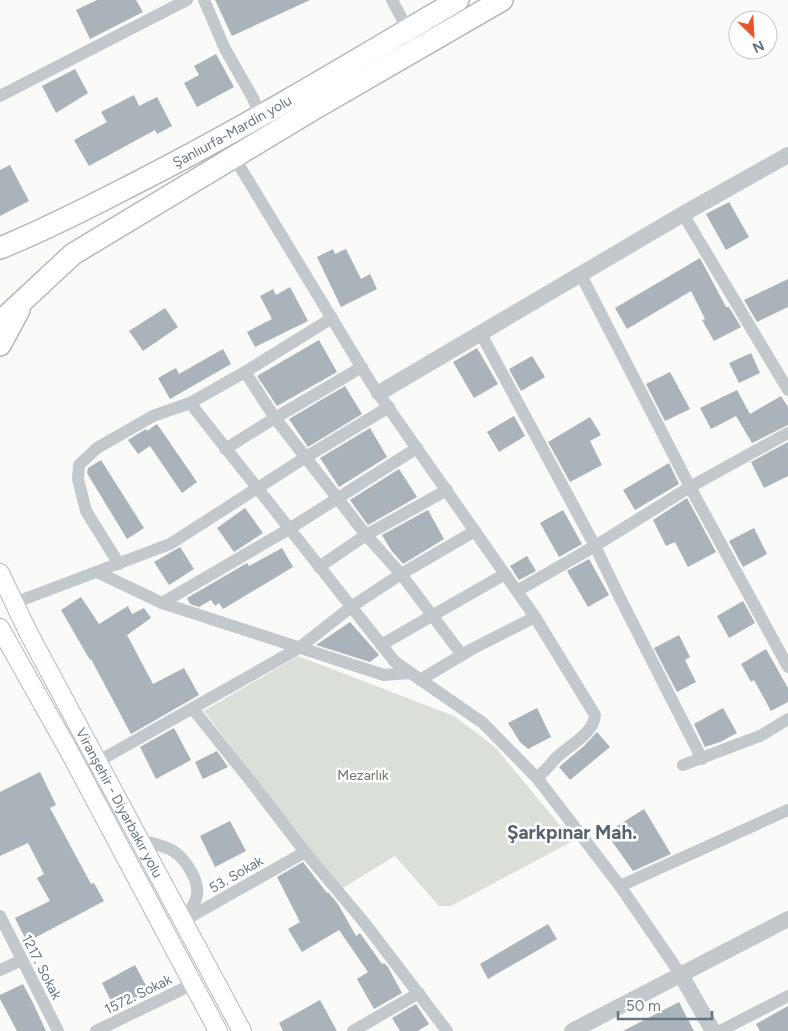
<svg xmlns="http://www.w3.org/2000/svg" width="788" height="1031" viewBox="0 0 788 1031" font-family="Figtree,sans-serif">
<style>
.green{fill:#dadfd7}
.building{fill:#aab3b9}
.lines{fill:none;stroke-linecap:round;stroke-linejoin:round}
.secondary-casing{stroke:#b3babf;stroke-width:20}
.trunk-casing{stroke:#b4b9bd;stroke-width:24}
.minor{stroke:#c3c8cc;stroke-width:12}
.tertiary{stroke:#c3c8cc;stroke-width:16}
.secondary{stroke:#fff;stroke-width:18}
.trunk{stroke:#fff;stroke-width:21}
.labels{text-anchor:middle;stroke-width:5;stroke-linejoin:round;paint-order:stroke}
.street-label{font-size:14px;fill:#657683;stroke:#fff}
.park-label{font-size:14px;fill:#687a64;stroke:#fff}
.district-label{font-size:19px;font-weight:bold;fill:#57646e;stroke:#fff}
</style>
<rect width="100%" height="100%" fill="#fafaf8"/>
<polygon class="green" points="298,656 454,716 495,747 573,841 451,906 439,906 395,856 341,889 204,711"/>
<g class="building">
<polygon points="97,0 136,0 143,12 90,39 76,10"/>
<polygon points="215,0 310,0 232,36"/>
<polygon points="216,54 234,87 197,107 184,83 199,75 194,66"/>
<polygon points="75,69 88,93 56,113 42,86"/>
<polygon points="134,95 139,106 157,97 172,126 157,134 155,130 89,166 74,140 107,122 101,112"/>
<polygon points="10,165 29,201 0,216 0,170"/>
<polygon points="729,202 749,237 726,250 706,214"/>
<polygon points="333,249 335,254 346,249 361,279 370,274 377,289 341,307 317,257"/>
<polygon points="700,258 726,307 729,307 741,327 714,341 702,320 705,319 691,291 627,329 615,308"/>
<polygon points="788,279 788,307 757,322 744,300"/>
<polygon points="290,287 308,321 255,347 247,332 272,319 260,296 273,289 276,295"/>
<polygon points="165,308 178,327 143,351 129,331"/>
<polygon points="319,340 337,372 277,406 257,376"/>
<polygon points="477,348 498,384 474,398 453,362"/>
<polygon points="223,349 231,364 170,399 158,378 176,368 179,374"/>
<polygon points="751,353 760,373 739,383 729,363"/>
<polygon points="532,356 545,377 521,391 509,369"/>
<polygon points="670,372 690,409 665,421 646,384"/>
<polygon points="345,386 362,414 308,447 289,419"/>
<polygon points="737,390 750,414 781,396 788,407 788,425 752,443 736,416 711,429 700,408"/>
<polygon points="514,416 525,436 499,452 487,432"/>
<polygon points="590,417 601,435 590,441 602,465 570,482 548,442"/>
<polygon points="157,424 197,482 182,493 150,446 138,454 128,440 146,429 147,431"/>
<polygon points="370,428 387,457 339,487 320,458"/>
<polygon points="788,442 788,476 764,488 751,462"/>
<polygon points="101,460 144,528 127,539 87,473 88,468"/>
<polygon points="669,463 679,484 635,510 623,490"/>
<polygon points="399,469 417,497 368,525 350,500"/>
<polygon points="687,498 716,552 688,567 675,542 666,546 653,520"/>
<polygon points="245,508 263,533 234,552 217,528"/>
<polygon points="428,510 444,539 403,564 391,550 382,535"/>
<polygon points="563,510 582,544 559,557 540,523"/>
<polygon points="754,528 767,554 743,567 729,541"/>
<polygon points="180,547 194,569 169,585 154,562"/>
<polygon points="282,548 293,567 223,609 219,603 215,606 211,600 199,607 190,604 187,598 247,563 249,566"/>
<polygon points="527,556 536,571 519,580 510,566"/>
<polygon points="589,559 609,595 588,607 567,571"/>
<polygon points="81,597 99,624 128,606 132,614 144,608 151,618 127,635 153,684 184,668 199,695 131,734 91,659 90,660 61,610"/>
<polygon points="743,601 755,623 729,638 717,616"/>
<polygon points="350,622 379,655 370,662 316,645"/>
<polygon points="679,635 690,657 685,660 696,682 677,692 654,648"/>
<polygon points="766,649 788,688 788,702 771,711 754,680 751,682 741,664"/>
<polygon points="537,708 551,737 528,749 520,742 508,723"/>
<polygon points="723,708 737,733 720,742 705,747 694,724"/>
<polygon points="174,728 191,760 156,779 140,747"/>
<polygon points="597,732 610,747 570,780 559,767 585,745"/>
<polygon points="217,751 228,767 203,779 195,762"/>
<polygon points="40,772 56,805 50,808 91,884 94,883 104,901 27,942 15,918 50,901 37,878 44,874 28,843 0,856 0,792"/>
<polygon points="644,809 671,854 633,871 606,833"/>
<polygon points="230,821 246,851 215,867 200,836"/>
<polygon points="303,862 327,893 328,892 338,904 356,936 360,933 382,964 384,963 388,967 402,993 374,1009 357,979 368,972 339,930 302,952 288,929 300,922 277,877"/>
<polygon points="548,924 557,939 488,979 480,964"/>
<polygon points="135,965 150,993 116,1011 102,983"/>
<polygon points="23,984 33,1003 46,1031 17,1031 0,999 0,995"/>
<polygon points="320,1000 337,1031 283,1031 279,1023"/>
<polygon points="679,1002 694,1031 623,1031"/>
<polygon points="416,1004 429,1024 418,1031 400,1031 392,1018"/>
<polygon points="788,1006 788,1031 760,1031 756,1024"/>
</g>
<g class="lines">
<g class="secondary-casing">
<g id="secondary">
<path id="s1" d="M0,573L28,632L242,1031"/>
<polyline points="0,628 69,751 218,1031"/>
</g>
</g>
<g class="trunk-casing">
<g id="trunk">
<path id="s2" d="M0,248C47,229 91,206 136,183C246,127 352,63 458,0"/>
<polyline points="0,322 73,254 312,110 502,0"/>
<polyline points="0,345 19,310"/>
</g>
</g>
<g class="minor">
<polyline points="204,0 225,49 253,98 260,116"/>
<polyline points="392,0 408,30"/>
<polyline points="0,96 187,0"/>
<path d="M234,157L371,383L535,617L595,715C593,735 569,745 556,758C550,765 544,772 537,778"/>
<polyline points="683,214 788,390"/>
<polyline points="581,275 690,487 788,667"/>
<polyline points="481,334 595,546 619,596 702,759"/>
<polyline points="245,372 275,418 366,535 401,574 462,655"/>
<polyline points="190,403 395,662 483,723 537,778 620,886 681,975"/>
<polyline points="225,449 275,418 362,367"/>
<polyline points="119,564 86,511 78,479 79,465 97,448 153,416 190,403 245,372 332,318"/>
<polyline points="319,567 366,535 447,490"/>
<polyline points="97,572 162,603 384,675 410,673"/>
<polyline points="517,591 595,546 690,487 788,433"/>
<polyline points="14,603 170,544 306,457 389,407"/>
<polyline points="162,603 289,529 417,448"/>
<polyline points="381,645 505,574"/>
<polyline points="420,680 472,649 535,617"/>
<polyline points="193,709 253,784 305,852 363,921 447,1031"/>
<polyline points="97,762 299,648 351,607 401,574 475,531"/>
<polyline points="683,765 762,735 788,719"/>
<path d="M139,840C166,847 178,847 192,873C196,880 199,891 196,899C194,906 188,913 184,919"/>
<polyline points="620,886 788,810"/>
<polyline points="0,916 58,1031"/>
<polyline points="183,921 305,852"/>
<polyline points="0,970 22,960"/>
<polyline points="96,1031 193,984"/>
<polyline points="353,1031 419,993"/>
<polyline points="720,1031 788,996"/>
</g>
<g class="tertiary">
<polyline points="379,393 683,214 788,155"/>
<polyline points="681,975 713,1031"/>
<polyline points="572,1031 788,919"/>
</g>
<use href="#secondary" class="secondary"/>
<use href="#trunk" class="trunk"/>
</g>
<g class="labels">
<g class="street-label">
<text dy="5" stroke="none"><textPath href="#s2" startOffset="260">Şanlıurfa-Mardin yolu</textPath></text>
<text dy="5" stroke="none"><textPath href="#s1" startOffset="259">Viranşehir - Diyarbakır yolu</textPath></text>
<text transform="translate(236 874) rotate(-30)" y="5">53. Sokak</text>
<text transform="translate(42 967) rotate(63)" y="5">1217. Sokak</text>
<text transform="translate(138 994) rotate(-26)" y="5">1572. Sokak</text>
</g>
<g class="park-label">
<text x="363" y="780">Mezarlık</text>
</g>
<g class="district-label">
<text x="572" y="839">Şarkpınar Mah.</text>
</g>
</g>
<g transform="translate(753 35) rotate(155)"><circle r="24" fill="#ffffff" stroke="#c1c8cd"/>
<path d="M0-4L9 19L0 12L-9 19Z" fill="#e4572e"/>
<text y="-8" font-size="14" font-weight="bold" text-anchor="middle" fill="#657683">N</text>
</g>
<path d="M618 1011v8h94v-8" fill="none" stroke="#657683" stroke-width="2.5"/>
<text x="626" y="1011" font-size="15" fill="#657683" stroke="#ffffff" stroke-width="4" paint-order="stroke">50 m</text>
</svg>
